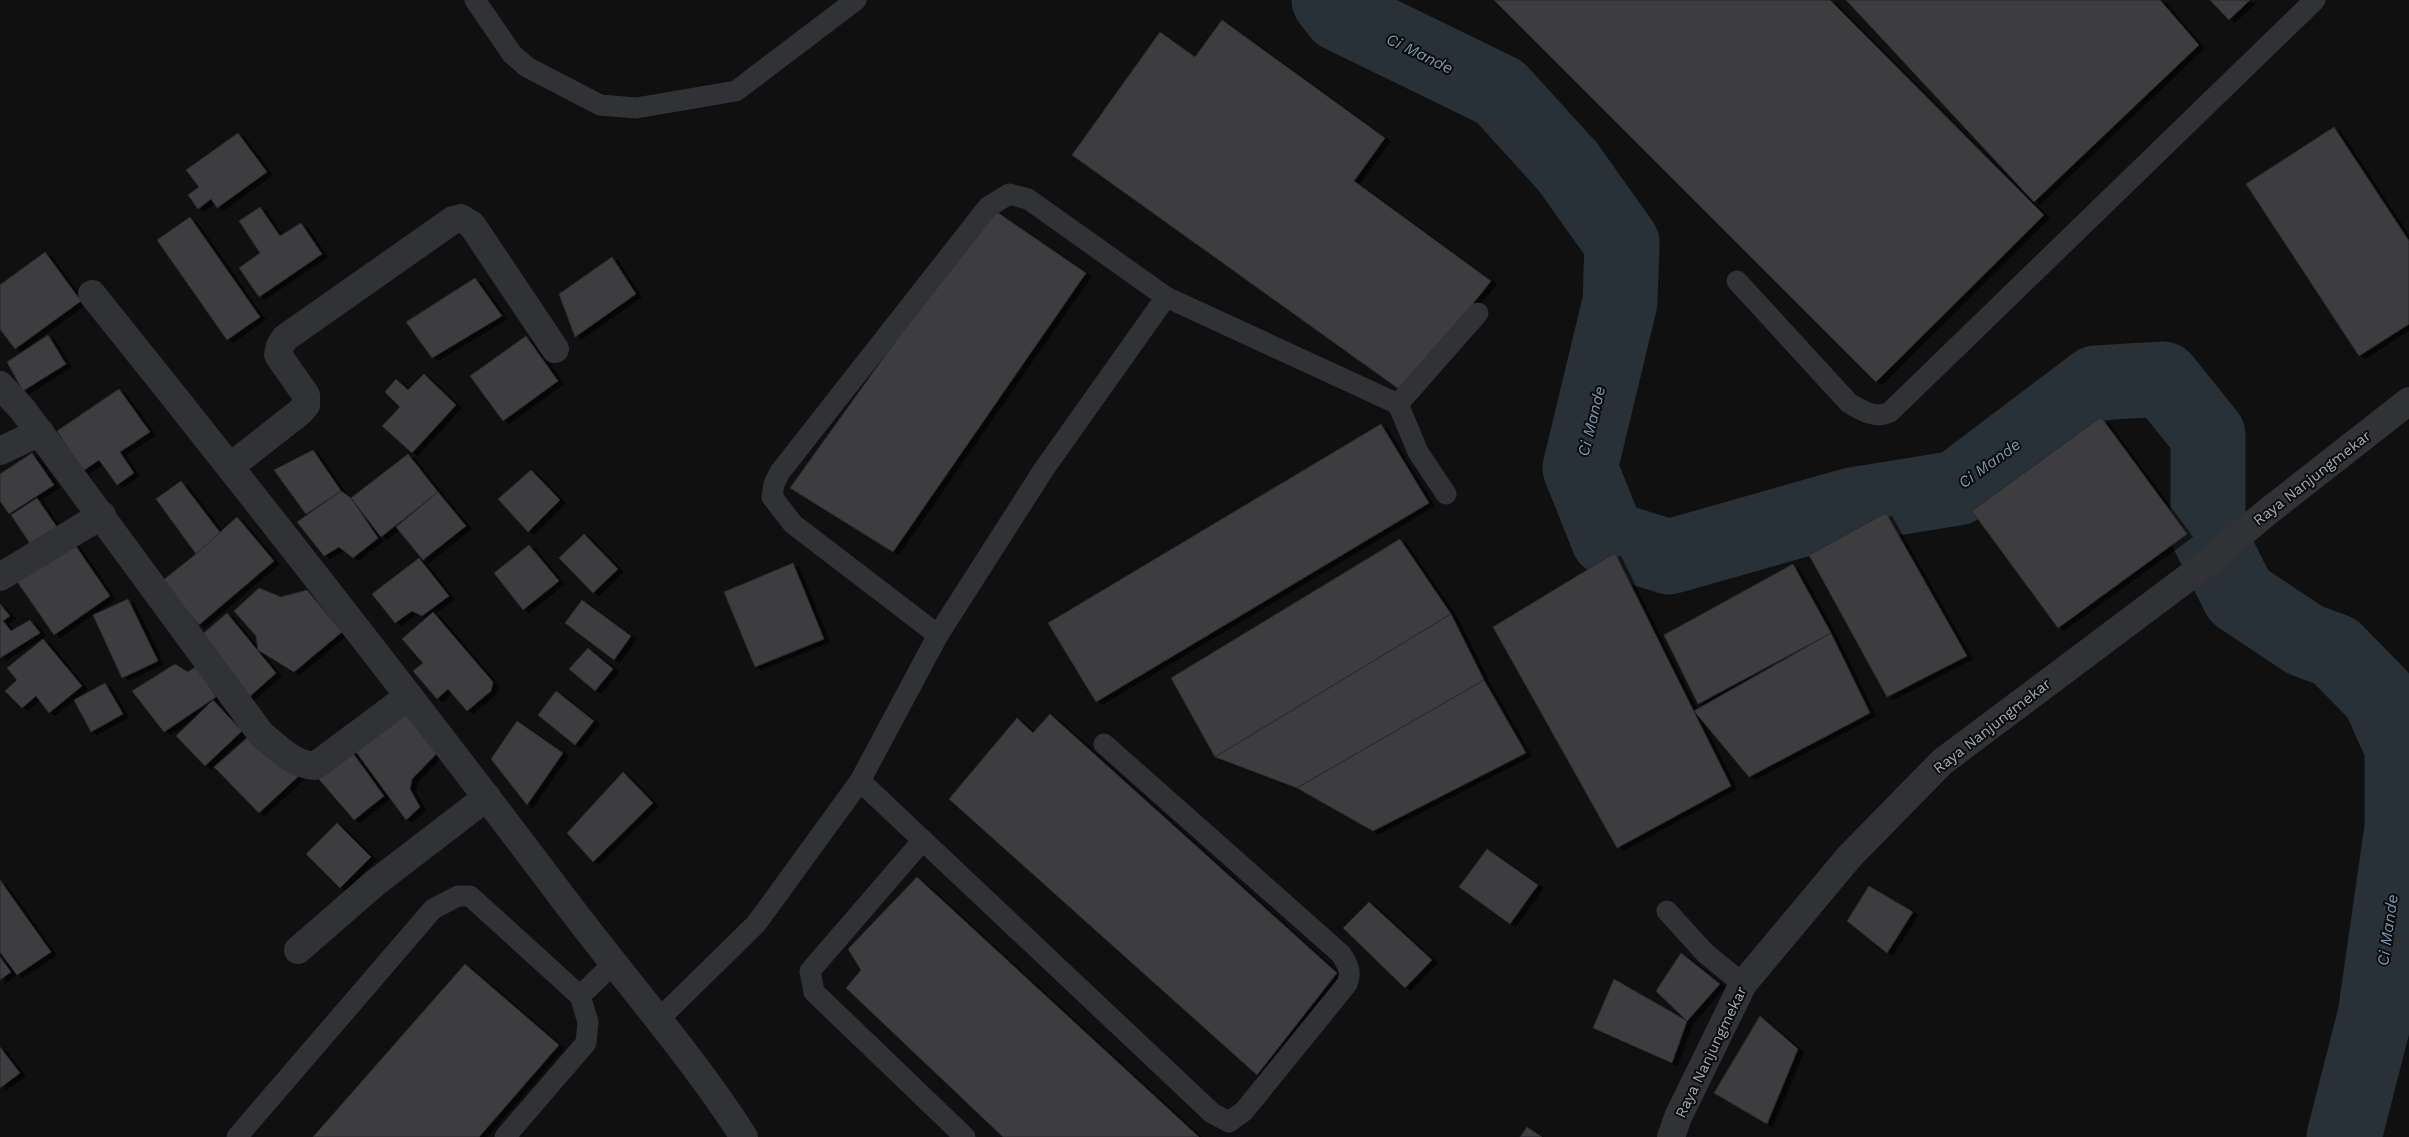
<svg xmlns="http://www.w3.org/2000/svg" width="2409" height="1137" viewBox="0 0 2409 1137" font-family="'Work Sans',sans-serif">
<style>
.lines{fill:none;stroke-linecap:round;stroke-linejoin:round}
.river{stroke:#283137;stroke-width:75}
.building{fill:#3c3d41;stroke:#2a2a2d;filter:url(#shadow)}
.service{stroke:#313236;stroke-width:21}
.minor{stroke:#313236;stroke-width:28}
.tertiary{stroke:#313236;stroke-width:28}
.labels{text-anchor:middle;stroke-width:4;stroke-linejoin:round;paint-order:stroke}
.street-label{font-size:15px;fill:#a1a7b2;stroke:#0b0b0c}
.water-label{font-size:16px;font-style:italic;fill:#7797ae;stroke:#0b0b0c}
</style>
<defs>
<filter id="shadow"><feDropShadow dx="5.5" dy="3" stdDeviation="0" flood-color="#0009"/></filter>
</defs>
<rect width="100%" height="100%" fill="#101011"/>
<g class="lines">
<polyline class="river" points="1329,0 1340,14 1500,92 1568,167 1622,243 1620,302 1580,468 1608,538 1669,557 1852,505 1957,488 2096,383 2163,379 2208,435 2208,534 2239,596 2305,640 2335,651 2379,696 2402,747 2402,828 2375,1016 2344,1137"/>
</g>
<g class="building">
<polygon points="1494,0 1830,0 2044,215 1876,382"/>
<polygon points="1846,0 2160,0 2199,45 2034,202"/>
<polygon points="2210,0 2250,0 2229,20"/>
<polygon points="1222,20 1385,138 1354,181 1491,281 1403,392 1072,155 1160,32 1195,57"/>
<polygon points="2334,127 2409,241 2409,324 2359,356 2246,184"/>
<polygon points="238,133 267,172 217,208 211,199 198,209 188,195 199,187 186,170"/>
<polygon points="260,207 280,236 301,223 322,254 259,297 239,268 260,253 239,221"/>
<polygon points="991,208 1086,273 893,552 790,488"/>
<polygon points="190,217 260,317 227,340 157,240"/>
<polygon points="45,252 81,301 15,349 0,329 0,285"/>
<polygon points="612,257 636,294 575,337 559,294"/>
<polygon points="475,278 502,316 432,358 406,322"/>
<polygon points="48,335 66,364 23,391 7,362"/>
<polygon points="526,336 558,381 503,421 470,376"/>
<polygon points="424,374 456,405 412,453 382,426 400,407 385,392 396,379 408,390"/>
<polygon points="119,389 150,432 120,452 134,473 117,485 99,460 83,471 57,431"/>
<polygon points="2101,417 2187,534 2058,628 1972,511"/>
<polygon points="1381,424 1429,503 1096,702 1048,623"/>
<polygon points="313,450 341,491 306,514 274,470"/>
<polygon points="32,453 54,485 9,514 0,501 0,474"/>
<polygon points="408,454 438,492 381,537 351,498"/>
<polygon points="531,470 560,500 528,532 498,499"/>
<polygon points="181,481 222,535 196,554 156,499"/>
<polygon points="341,491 351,498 378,538 353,558 339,547 324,556 297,522"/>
<polygon points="438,492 466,526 423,560 396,527"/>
<polygon points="37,498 61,533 35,551 11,515"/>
<polygon points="1886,513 1967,656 1887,697 1809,555"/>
<polygon points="237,517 274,561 199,625 162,581 196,554"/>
<polygon points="584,534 618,569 593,593 559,558"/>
<polygon points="1400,539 1451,614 1215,757 1171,678"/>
<polygon points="73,542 110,596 54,635 16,580"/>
<polygon points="529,545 559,581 523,610 494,573"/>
<polygon points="1615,553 1731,786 1617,848 1493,627"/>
<polygon points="419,558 449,596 422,616 412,611 395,623 372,594"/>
<polygon points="793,563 824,639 755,667 724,592"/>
<polygon points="1793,564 1831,633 1698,704 1664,635"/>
<polygon points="259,588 281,597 307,590 342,632 294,672 258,650 256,636 234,611"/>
<polygon points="128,599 158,661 122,678 93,615"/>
<polygon points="582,600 631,636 614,660 565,623"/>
<polygon points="0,604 10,616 3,621 11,631 30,620 40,633 0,658"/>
<polygon points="433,612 493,682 491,691 467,711 448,689 437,699 413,671 423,663 402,639"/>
<polygon points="227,613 276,673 247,699 198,638"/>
<polygon points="1451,614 1484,680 1297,788 1215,757"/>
<polygon points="1831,633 1870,713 1749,777 1694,711"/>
<polygon points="43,639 82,686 49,713 36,696 22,708 5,691 17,680 7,668"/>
<polygon points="588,648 613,669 595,691 569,669"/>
<polygon points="175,664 188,672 198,665 216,697 164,732 132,691"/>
<polygon points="1484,680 1526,753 1373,831 1297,788"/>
<polygon points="105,683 123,714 91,732 74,700"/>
<polygon points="556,691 594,721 575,745 538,715"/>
<polygon points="213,700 242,731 205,766 176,736"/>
<polygon points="414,708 443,747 412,779 410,789 420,807 406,820 356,752"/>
<polygon points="1050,714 1337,973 1257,1075 949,799 1017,718 1033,733"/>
<polygon points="517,721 563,753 527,805 491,759"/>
<polygon points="255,731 303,772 259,813 214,767"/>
<polygon points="350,749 384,796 354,820 311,770"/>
<polygon points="623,772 653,803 593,862 567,833"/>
<polygon points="337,823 371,857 340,888 306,854"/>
<polygon points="1487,849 1538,885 1510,924 1459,887"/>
<polygon points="917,877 1199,1137 1003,1137 846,988 861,970 848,949"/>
<polygon points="0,880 51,952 17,975 0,952"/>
<polygon points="1869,886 1913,912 1887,953 1847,921"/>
<polygon points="1369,902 1432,960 1405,988 1343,928"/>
<polygon points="1681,953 1720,984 1687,1021 1656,991"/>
<polygon points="0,957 11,972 0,980"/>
<polygon points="465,964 559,1045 479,1137 313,1137"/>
<polygon points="1614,979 1687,1021 1672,1063 1593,1028"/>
<polygon points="1760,1016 1798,1049 1767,1124 1714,1093"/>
<polygon points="0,1047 20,1073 0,1088"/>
<polygon points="1527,1127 1542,1137 1520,1137"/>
</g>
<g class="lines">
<g class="service">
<polyline points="475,0 512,54 527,67 600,105 636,108 736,91 856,0"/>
<path d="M1737,281L1849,403C1863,411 1875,419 1890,412L2315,0"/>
<polyline points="1398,404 1478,313"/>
<polyline points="938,635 793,524 772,497 774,484 780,472 988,207 1009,194 1028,199 1166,297 1398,404 1418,452 1446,494"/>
<path d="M860,781L1212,1113L1229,1122L1244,1111L1347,984C1352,972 1348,965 1341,954L1104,744"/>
<polyline points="923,840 810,971 814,992 965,1137"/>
<polyline points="1667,911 1705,953 1743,984"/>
<polyline points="659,1019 756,924 860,781 938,635 1044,469 1166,297"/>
<polyline points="237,1137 433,909 458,896 470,896 580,996"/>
<polyline points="505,1137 586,1043 588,1022 580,996 613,964"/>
</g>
<g class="minor">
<path d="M92,294C252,493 409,694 563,898C623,978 690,1053 744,1137"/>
<path d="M0,385L23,410L261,734C278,748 292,764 315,766L409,696"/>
<polyline points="0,451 40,432"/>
<polyline points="231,466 300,412 306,405 306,395 278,355 280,346 285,338 453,220 461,218 472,225 555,349"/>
<polyline points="0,577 102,515"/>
<polyline points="298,950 375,883 487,797"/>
</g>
<polyline class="tertiary" points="1671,1137 1678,1117 1743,984 1849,857 1942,762 2198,570 2266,513 2409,401"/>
</g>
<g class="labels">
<g class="street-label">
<text transform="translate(2312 478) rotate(-38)" y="5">Raya Nanjungmekar</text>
<text transform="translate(1992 726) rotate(-38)" y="5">Raya Nanjungmekar</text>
<text transform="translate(1711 1052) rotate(-64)" y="5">Raya Nanjungmekar</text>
</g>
<g class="water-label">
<text transform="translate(1420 53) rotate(26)" y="6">Ci Mande</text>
<text transform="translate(1591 421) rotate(-76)" y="6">Ci Mande</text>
<text transform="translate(1989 463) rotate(-36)" y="6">Ci Mande</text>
<text transform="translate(2387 930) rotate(-82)" y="6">Ci Mande</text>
</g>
</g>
</svg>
